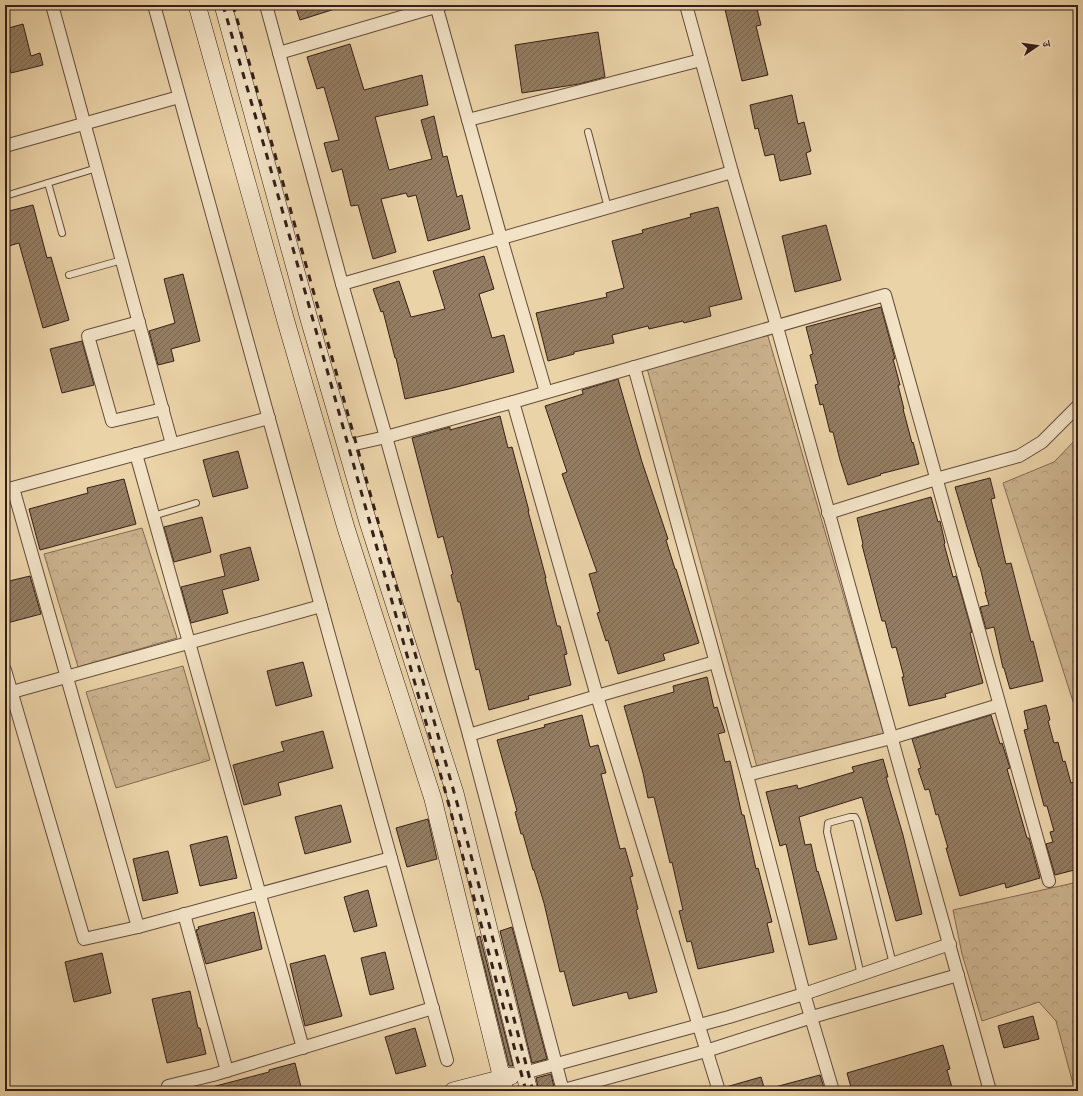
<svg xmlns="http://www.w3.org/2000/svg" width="1083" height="1096" viewBox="0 0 1083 1096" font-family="'Libre Bodoni','Noto Serif Devanagari',serif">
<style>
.forest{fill:url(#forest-crowns);stroke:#816a53}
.building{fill:url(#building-hatch);stroke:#361f17}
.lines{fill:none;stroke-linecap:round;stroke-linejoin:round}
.lane-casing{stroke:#634c3b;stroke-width:8}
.street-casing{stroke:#634c3b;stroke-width:14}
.secondary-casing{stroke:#361f17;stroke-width:18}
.lane{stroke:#f2e2c6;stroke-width:6}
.street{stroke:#f2e2c6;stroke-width:12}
.secondary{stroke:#f2e2c6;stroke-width:17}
.rail{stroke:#361f17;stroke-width:3;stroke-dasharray:7 7;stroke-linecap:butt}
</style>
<defs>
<pattern id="forest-crowns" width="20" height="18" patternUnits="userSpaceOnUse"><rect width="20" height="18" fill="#ccb48f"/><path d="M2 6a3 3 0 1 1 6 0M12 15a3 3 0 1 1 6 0" fill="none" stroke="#b09a7b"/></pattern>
<pattern id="building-hatch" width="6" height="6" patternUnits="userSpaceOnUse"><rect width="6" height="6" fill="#947d62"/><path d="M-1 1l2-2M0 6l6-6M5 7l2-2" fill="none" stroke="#7a6650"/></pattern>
</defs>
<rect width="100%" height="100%" fill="#ebd3a8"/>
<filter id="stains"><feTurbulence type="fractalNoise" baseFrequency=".005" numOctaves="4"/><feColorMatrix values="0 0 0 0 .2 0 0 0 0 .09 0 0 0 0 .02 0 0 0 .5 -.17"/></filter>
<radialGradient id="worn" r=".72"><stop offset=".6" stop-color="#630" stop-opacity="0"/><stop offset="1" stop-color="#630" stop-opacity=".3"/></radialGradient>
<g class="forest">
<polygon points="765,326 884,734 757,767 645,361"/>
<polygon points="1078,437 1078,717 1003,483 1054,462"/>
<polygon points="142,528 177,638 78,667 44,554"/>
<polygon points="183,666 210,760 116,788 86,692"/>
<polygon points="1078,882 1078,1091 1075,1091 1056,1021 1039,1002 982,1021 962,954 953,910"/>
</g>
<g class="building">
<polygon points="295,5 338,5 338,8 300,20"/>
<polygon points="724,5 756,5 761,25 756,26 768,75 742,81"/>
<polygon points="23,24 31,56 40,53 43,65 11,73 5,49 5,29"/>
<polygon points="598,32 605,77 579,84 522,93 515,45"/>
<polygon points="350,44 364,90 422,75 428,105 375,117 389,170 432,159 421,120 434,116 443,157 447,156 457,197 462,195 470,229 428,241 416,195 408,197 406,193 381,199 396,252 373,259 358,205 351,206 342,169 332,172 324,143 339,140 324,87 317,89 307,57"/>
<polygon points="792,95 798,124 804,122 811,151 806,153 811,174 780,181 774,154 765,156 758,128 755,129 750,105"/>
<polygon points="33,205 47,258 51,257 69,320 43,328 19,243 5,247 5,212"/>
<polygon points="718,207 742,299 709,307 711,316 684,323 683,321 649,329 648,326 612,335 614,343 574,352 574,354 548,361 536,313 607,297 606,293 624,288 612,241 643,233 642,230 691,217 690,214"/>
<polygon points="826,225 841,280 795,292 782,236"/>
<polygon points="484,256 494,289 479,294 492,338 504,335 514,372 449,389 405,399 396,358 395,358 383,311 381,312 373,289 399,281 411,317 445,309 433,271"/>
<polygon points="183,274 200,341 171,349 174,361 158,365 149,331 175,323 164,279"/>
<polygon points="881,307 895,359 893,359 900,385 898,385 904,409 903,409 912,443 913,442 919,464 880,474 881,475 848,485 840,460 833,432 830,432 823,404 820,405 815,385 818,384 810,355 813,354 806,327"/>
<polygon points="82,341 94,385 62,393 50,349"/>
<polygon points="618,379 642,462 668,539 666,540 675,569 676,569 699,643 663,654 665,660 618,674 608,640 606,641 597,613 600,612 589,574 597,572 562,474 567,472 545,406 583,394 582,390"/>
<polygon points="500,416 508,448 512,447 519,473 529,511 528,511 546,578 545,578 557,626 560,626 567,654 564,655 571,685 528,696 529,699 489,710 479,669 476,670 460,602 458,602 451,575 453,574 443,536 438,538 412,438 450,427 450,430"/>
<polygon points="238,451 248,488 213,497 203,460"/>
<polygon points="990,478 995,498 991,499 1006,564 1011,563 1031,642 1033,641 1043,681 1010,689 1004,668 1003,668 994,627 986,629 980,607 989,605 985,592 986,592 980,567 979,567 955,487"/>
<polygon points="124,479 136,524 40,550 29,509 88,493 87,488"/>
<polygon points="931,497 938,522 940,521 945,543 944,544 953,577 956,576 958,582 972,632 970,633 983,683 945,694 946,697 909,706 902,677 904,677 896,647 892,648 885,621 882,621 862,545 863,544 857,518"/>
<polygon points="202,517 211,552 174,562 164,527"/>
<polygon points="250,547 259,580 222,590 228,613 191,623 181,587 225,576 220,555"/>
<polygon points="30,576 41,614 7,623 5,616 5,582"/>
<polygon points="303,662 312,696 276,706 267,671"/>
<polygon points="707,677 714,708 717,707 725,732 718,734 725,762 730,761 742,815 744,815 756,869 758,868 772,922 767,923 774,952 698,969 691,941 687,942 679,911 683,910 672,862 670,863 654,797 648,798 643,773 624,706 674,692 673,686"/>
<polygon points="1046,705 1050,720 1048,721 1054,743 1058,742 1063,762 1065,761 1071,783 1078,781 1078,869 1055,875 1046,844 1053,842 1050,832 1054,831 1047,806 1044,806 1024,730 1028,729 1024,711"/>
<polygon points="582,715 590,747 598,745 606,773 601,774 620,849 625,848 633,876 630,877 638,909 636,910 657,992 629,999 627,992 573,1006 564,971 560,972 544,903 534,870 533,870 523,834 521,834 515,812 517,811 497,740 545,727 544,725"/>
<polygon points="991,715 1000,744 1002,743 1010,768 1007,769 1027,838 1029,838 1040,878 1006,888 1005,883 960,896 946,848 948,848 938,814 936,815 929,789 925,790 918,769 921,768 912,739"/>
<polygon points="323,731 333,768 278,783 281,795 244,805 233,765 284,751 281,742"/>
<polygon points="883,759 888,777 886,777 903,835 922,914 896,921 862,797 799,817 805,845 811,844 817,872 818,871 823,888 837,939 809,945 786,844 780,846 766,792 797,785 798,789 854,772 852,767"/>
<polygon points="341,805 351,842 305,854 295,817"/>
<polygon points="428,819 437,859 407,867 396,828"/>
<polygon points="227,836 237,878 200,886 190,845"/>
<polygon points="168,851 178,893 143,901 133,859"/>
<polygon points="368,890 377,926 354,932 344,897"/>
<polygon points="254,912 262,949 206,964 196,930 199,929 198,927"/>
<polygon points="512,927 547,1059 532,1063 500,931"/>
<polygon points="480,936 513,1066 509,1066 477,937"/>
<polygon points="385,952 394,989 370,995 361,958"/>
<polygon points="102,953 111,993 74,1002 65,962"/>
<polygon points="325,955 342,1016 305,1026 290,964"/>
<polygon points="190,991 198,1028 200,1028 206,1054 167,1063 152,999"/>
<polygon points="1033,1016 1039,1039 1004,1048 998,1026"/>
<polygon points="415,1028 426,1066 396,1074 385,1037"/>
<polygon points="943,1045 950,1069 947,1070 953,1091 852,1091 847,1073"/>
<polygon points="295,1063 302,1091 213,1091 212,1087 269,1072 269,1070"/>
<polygon points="551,1074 554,1087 553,1091 539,1091 536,1078"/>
<polygon points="820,1075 825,1091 776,1091 775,1087"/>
<polygon points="761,1077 765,1091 726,1091 726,1087"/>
</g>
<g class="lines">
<g class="lane-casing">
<g id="lane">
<polyline points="588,132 608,208"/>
<polyline points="48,183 62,233"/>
<polyline points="5,196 97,168"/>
<polyline points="69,275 122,260"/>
<polyline points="153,516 196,503"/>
<polyline points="861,975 827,832 828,823 850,817 855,817 857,821 893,964"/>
</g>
</g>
<g class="street-casing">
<g id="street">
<polyline points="52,5 172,444"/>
<polyline points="154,5 447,1060"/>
<polyline points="266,5 342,284 386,437 469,735 563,1091"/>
<polyline points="436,5 501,238 546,392"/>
<polyline points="686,5 732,172 777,327 990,1091"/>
<polyline points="279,53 442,5"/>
<polyline points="468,120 701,60"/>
<polyline points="5,146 179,97"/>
<polyline points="342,284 732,172"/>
<polyline points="139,322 88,336 112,421 163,409"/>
<polyline points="634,367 747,775 804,994 833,1091"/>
<polyline points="513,402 597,696 719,1091"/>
<polyline points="346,446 386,437 513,402 885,295 1049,881"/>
<polyline points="136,454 303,1048"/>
<polyline points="13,488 138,927"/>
<polyline points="5,490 269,418"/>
<polyline points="828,513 936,479 1019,456 1042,442 1078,406"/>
<polyline points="5,670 84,939 138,927 391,858"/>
<polyline points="5,694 321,606"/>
<polyline points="469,735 597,696 715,662"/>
<polyline points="747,775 891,738 999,705"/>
<polyline points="184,914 227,1071"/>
<polyline points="524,1073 729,1017 804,994 950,944"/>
<polyline points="168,1086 213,1075 433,1008"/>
<polyline points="560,1091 706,1051 812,1017 958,975"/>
</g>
</g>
<g class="secondary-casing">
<g id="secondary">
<polyline points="197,5 287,325 346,528 433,799 505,1091"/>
<polyline points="223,5 309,319 368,522 455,793 529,1091"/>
<polyline points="453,1091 511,1076"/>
</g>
</g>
<use href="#lane" class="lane"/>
<use href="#street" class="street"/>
<use href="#secondary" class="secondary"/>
<g class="rail">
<polyline points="223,5 267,156 446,794 526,1091"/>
<polyline points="233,5 459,810 533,1091"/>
</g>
</g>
<rect width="1083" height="1096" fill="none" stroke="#ebd3a8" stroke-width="20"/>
<rect x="6" y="6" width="1071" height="1084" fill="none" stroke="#361f17" stroke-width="2"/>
<rect x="10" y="10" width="1063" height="1076" fill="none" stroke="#361f17"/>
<g transform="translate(1037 46) rotate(77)" stroke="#f2e2c6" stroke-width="3" paint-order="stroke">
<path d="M0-3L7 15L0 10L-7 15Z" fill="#361f17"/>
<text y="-6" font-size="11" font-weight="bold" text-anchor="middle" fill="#361f17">उ</text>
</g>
<rect width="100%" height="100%" filter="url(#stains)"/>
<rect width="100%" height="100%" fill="url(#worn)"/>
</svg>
